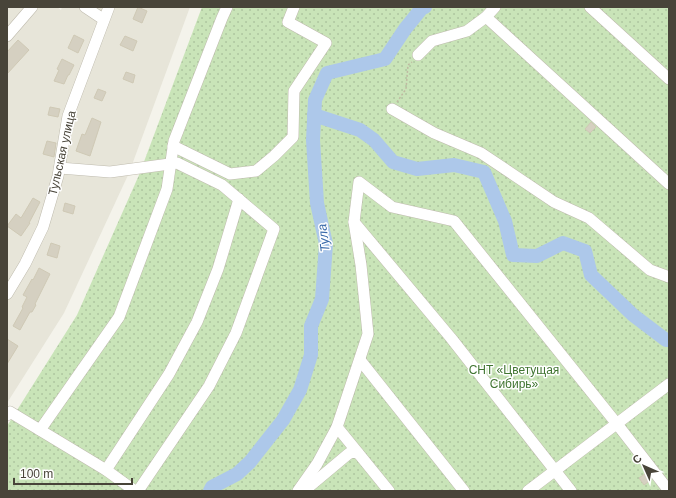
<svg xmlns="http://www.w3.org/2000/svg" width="676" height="498" viewBox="0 0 676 498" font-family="Helvetica,sans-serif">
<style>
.residential{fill:#e7e5d9}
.garden{fill:url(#garden-dots)}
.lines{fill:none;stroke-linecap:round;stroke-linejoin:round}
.river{stroke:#adc8ea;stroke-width:14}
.building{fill:#d5d0c1;stroke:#cfc9b5}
.minor-casing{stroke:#bfbbae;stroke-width:12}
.path{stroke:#bfb9a1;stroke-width:1.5;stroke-dasharray:2 2;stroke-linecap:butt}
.minor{stroke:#fff;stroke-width:11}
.labels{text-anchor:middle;stroke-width:3;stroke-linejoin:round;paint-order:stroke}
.street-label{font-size:12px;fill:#484439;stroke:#fff}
.park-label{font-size:12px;fill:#407531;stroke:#fff}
.water-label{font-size:13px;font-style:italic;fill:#3b6baa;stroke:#fff}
</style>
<defs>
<pattern id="garden-dots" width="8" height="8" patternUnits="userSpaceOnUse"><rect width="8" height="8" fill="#c9e4b8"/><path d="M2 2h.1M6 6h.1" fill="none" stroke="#aec59f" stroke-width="1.8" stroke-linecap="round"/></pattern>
</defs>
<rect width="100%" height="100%" fill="#f4f3eb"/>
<polygon class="residential" points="7,7 57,7 61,10 62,7 190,7 129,173 64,313 7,403"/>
<polygon class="garden" points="202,7 669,7 669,491 7,491 7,426 77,315 139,175"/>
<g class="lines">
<g class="river">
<polyline points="314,115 360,130 374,140 393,162 417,169 454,165 484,172 505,221 513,255 537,256 563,243 585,251 591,275 633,315 666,340 669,340"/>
<polyline points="210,491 212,487 237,474 250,462 283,420 300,390 311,355 311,326 322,299 326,244 317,203 313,140 315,100 327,73 385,59 405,29 422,8 425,7"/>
</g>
</g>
<g class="building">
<polygon points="138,7 147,11 142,23 133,19"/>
<polygon points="74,35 84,40 78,53 68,48"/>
<polygon points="125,36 137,41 133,51 120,45"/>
<polygon points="18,40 29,50 7,74 7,52"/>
<polygon points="62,59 74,65 69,75 68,75 64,84 54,81 59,70 57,69"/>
<polygon points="126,72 135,75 133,83 123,79"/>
<polygon points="98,89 106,92 102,101 94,98"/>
<polygon points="50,107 60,109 58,117 48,115"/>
<polygon points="92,118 101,122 90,156 76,151 82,134 85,135"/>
<polygon points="591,122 596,127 590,133 585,129"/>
<polygon points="47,141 56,143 54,157 43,154"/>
<polygon points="33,198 40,202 29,223 30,223 21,236 7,226 16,214 21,218"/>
<polygon points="65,203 75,206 73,214 63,211"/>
<polygon points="51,243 60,246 57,258 47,255"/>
<polygon points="39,268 50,274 35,304 36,305 32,312 30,312 20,330 13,326 23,308 22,307 27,297 23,295 32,279 33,280"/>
<polygon points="7,339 18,346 7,364"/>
<polygon points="646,473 651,480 644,485 639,478"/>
</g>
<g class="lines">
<g class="minor-casing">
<g id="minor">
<polyline points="85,7 103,19"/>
<polyline points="590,7 669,79"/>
<polyline points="486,17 669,184"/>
<polyline points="7,36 32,7"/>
<polyline points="418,55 432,41 467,31 486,17 495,7"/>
<polyline points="392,109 434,133 481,153 554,202 589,218 650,270 669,277"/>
<polyline points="173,146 230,174 256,171 274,156 293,137 294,91 326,43 288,22 294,7"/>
<polyline points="60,168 110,172 177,163 222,185 274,229 236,333 209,386 138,491"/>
<polyline points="354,222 451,338 571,491"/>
<polyline points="7,294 25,264 43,227 58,176 68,116 109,7"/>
<polyline points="360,360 464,491"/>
<polyline points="7,415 10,412 106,470 135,491"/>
<polyline points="337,427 389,491"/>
<polyline points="40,430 119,317 167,189 174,141 222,18 227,7"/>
<polyline points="106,470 169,374 197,322 218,269 239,199"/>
<polyline points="298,491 317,464 337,427 368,334 361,265 354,222 359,182 392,207 454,221 617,424 669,491"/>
<polyline points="304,491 347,455 351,452 358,453"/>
<polyline points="528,491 669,384"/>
</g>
</g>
<polyline class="path" points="397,102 406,89 408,65 412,62"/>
<use href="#minor" class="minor"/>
</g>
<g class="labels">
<g class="street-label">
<text transform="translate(62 153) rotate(-77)" y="4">Тульская улица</text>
</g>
<g class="park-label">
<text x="514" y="374">СНТ «Цветущая<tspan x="514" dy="14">Сибирь»</tspan></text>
</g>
<g class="water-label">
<text transform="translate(323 238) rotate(-97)" y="5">Тула</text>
</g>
</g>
<rect width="676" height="498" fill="none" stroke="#484439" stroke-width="16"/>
<g transform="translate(644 466) rotate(315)" stroke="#ffffff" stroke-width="3" paint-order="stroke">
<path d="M0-3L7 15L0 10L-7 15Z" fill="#484439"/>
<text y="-6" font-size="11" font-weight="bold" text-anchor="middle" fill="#484439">С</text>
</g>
<path d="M14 478v6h118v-6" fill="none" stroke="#484439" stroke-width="2"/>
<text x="20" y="478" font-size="12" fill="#484439" stroke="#ffffff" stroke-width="3" paint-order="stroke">100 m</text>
</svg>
